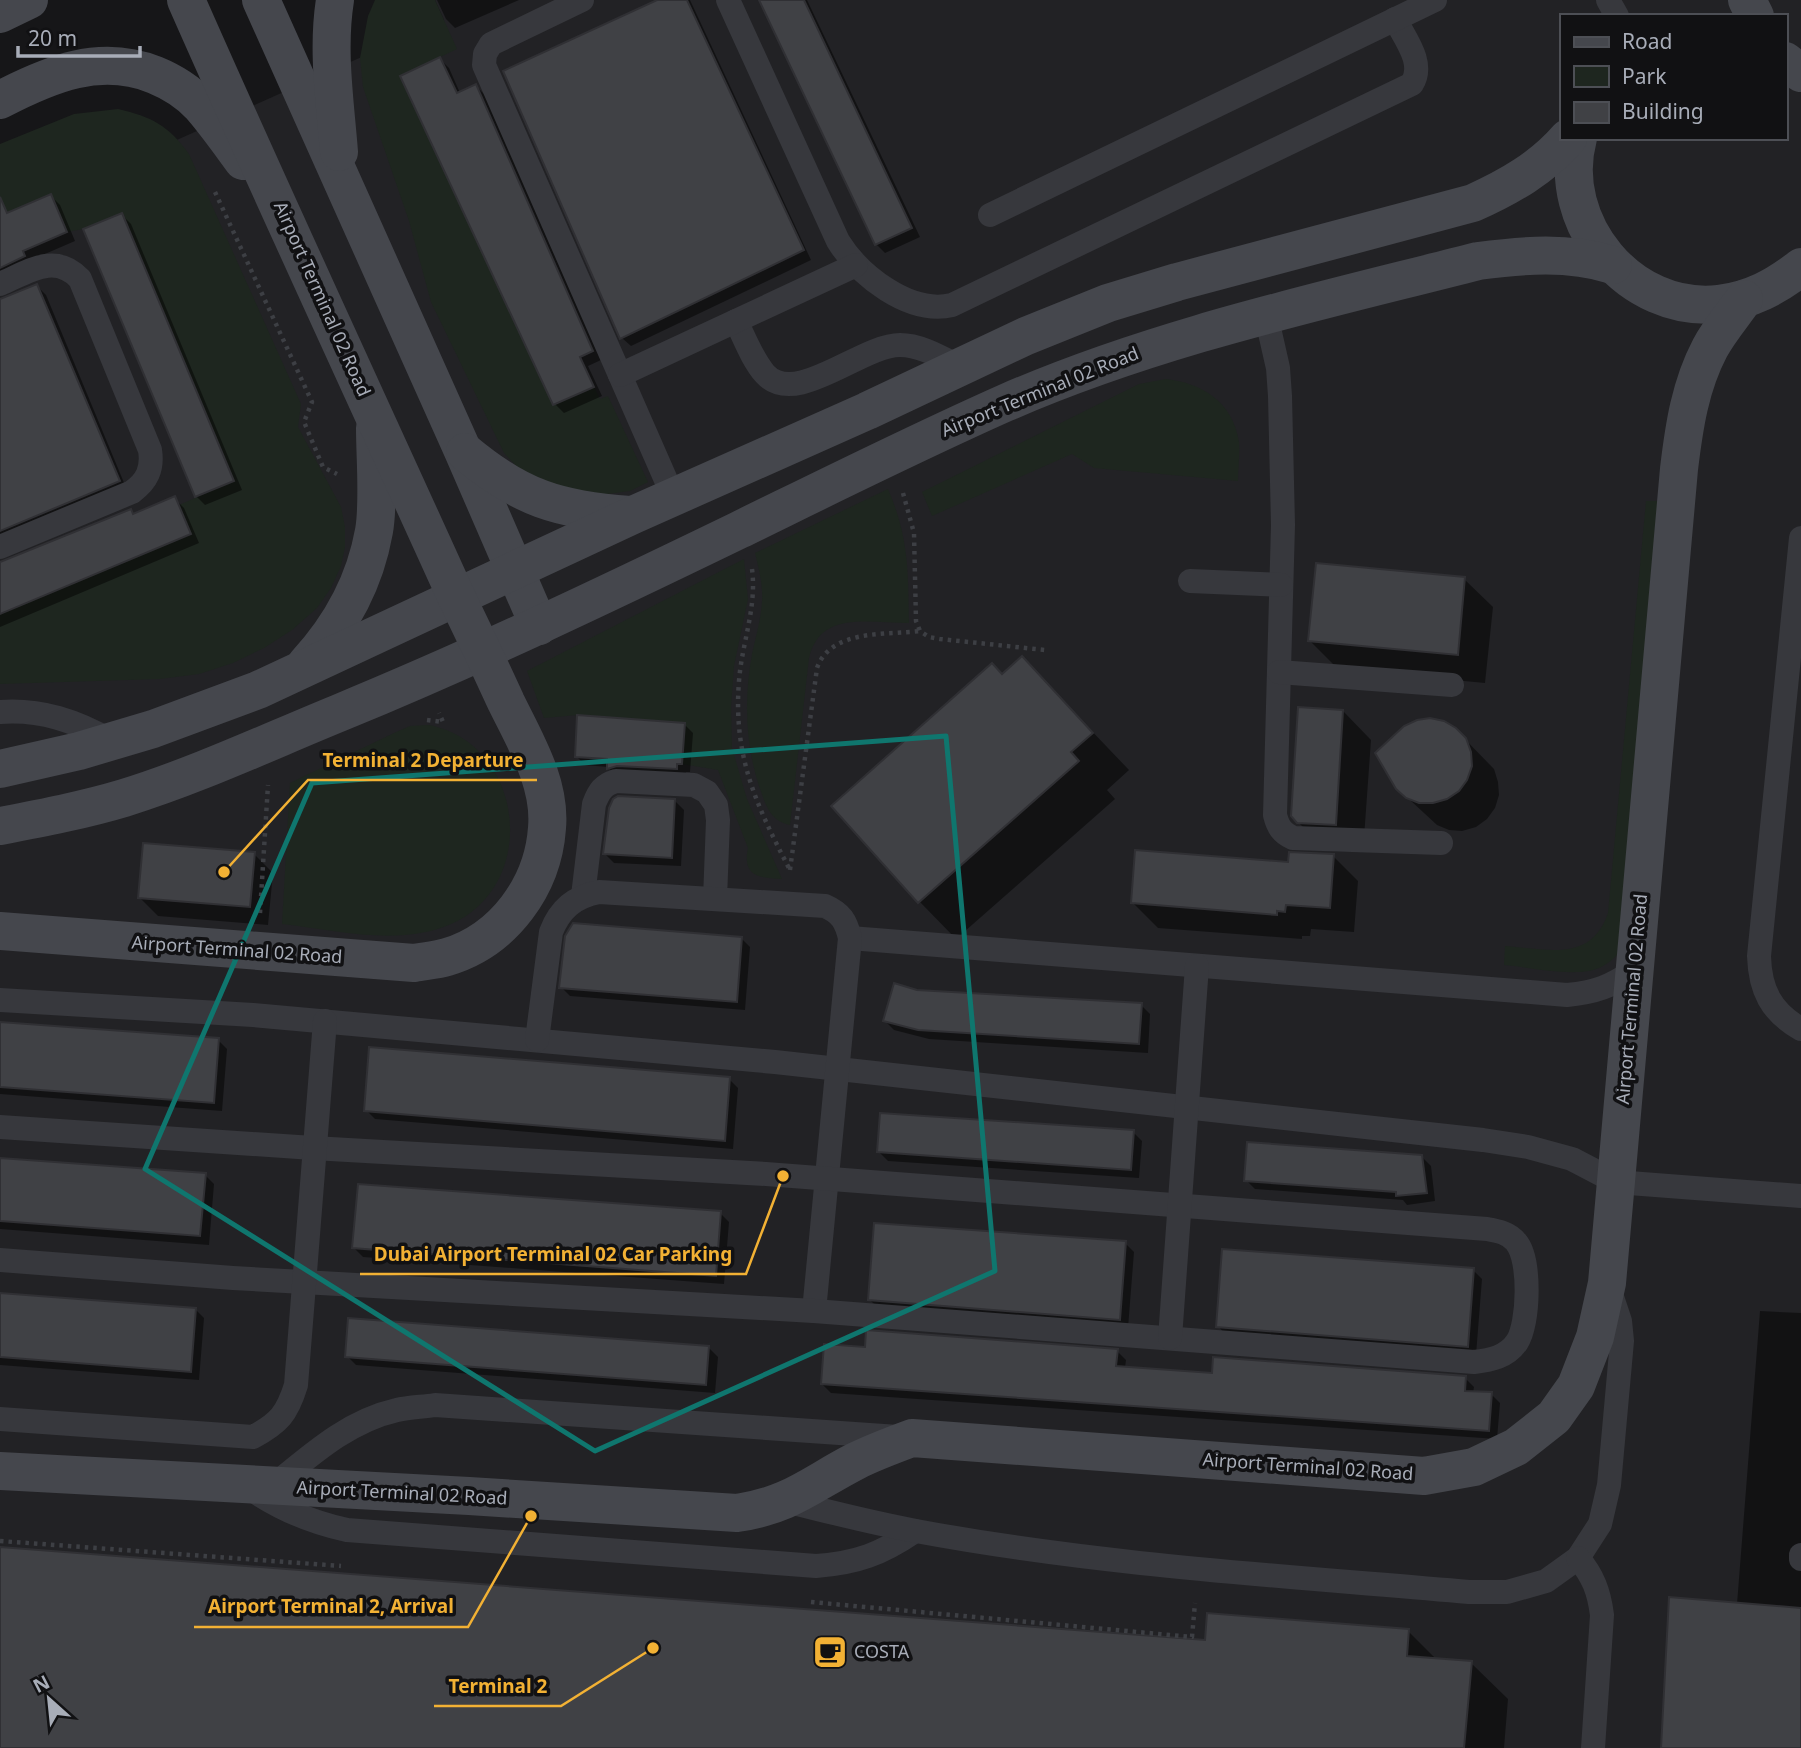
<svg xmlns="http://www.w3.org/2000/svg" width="1801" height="1748" viewBox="0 0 1801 1748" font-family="'Noto Sans',sans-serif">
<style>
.built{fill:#222225;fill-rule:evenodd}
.green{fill:#1e261f}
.shadow{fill:#0007}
.building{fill:#404145;stroke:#303034;stroke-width:2}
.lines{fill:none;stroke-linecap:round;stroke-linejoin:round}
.path{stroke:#3d3f44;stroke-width:4.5;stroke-dasharray:3.5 5;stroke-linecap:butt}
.lane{stroke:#37383d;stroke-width:24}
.secondary{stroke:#45474d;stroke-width:38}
.marked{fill:none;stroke:#0f766e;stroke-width:5;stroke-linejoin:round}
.labels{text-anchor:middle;stroke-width:7;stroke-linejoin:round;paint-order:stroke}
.street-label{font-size:18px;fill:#a8adb8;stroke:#111113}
.poi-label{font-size:18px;fill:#a8adb8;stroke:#111113;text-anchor:start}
.leader{fill:none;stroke:#f2b134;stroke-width:2.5}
.callout-dot{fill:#f2b134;stroke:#111113;stroke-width:2.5}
.callout-label{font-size:19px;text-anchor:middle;font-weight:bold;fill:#f2b134;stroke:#111113;stroke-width:7;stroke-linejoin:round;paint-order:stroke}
</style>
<rect width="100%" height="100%" fill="#161618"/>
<path class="built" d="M435,0H1801V1748H0V216L179,139L444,20ZM1561,16H1785V138H1561Z"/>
<g class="green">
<polygon points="375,0 435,0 457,49 400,76 553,405 594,387 600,399 608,396 648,482 630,491 585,497 520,470 504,453 431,302 409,221 363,87 360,58 368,16"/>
<path d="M118,109C152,117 168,125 189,154L301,404L298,427L341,507L345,527V547L341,566L331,588L317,608L292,630L264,648L233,663L199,674L160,679L0,684V614L190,534L179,505L234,481L123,213L83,229L67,232L51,195L0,216V144L74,114Z"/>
<path d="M1166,379C1202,383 1233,402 1239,442C1240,454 1238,468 1238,481L1094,468L1072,454L932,516L922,492L1139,384Z"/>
<path d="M888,489C909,538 908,571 909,623C869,623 820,610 809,658L790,825C769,820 766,805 759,786C745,743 744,698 752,654C756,636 761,619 762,601C763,585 759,569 755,553Z"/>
<path d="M1646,501H1666L1625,946C1618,955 1610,963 1599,968C1576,978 1529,967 1504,965L1505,946C1547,949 1591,963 1608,913Z"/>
<path d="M744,559L748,599L734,666L731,707L732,748L747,799L782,879C759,878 742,876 748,848L718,770L682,764L685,723L578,715L544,718L527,671Z"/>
<path d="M429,725C525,744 540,885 451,924C399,947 336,930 282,924L290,783L394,733L410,726Z"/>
</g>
<g class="shadow">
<polygon points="437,0 519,0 455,28 446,19"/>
<polygon points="661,0 690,0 811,260 631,346 622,338"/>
<polygon points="761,0 807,0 920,237 885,253 876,244"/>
<polygon points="440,59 449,68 460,93 476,86 485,95 601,360 588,366 602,396 564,413 555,404 402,76"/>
<polygon points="51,196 60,205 75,241 31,260 0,282 0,218"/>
<polygon points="122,215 131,224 242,490 205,505 196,496"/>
<polygon points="37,286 46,295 127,490 0,545 0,300"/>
<polygon points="175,499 184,508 199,543 0,627 0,563 131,511 135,515"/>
<polygon points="1464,579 1493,607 1485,683 1338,669 1310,641"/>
<polygon points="1022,658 1129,770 1107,790 1115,799 956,939 920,902 834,807"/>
<polygon points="1343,711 1371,740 1363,852 1327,851 1298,822"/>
<polygon points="684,724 693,733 690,772 686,772 685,777 617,777 608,767 585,765 576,756"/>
<polygon points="1455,729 1494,769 1498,782 1499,795 1495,808 1487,819 1476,827 1462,831 1449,830 1437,825 1397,788"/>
<polygon points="675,801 684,810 681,866 614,863 605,854"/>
<polygon points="254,854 273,873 268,925 158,916 139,897"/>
<polygon points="1333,856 1358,881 1354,932 1311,929 1310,936 1302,936 1302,939 1158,928 1132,902"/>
<polygon points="741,938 750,947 745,1010 570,996 561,987"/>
<polygon points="917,991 1141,1005 1150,1014 1148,1053 929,1039 894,1030 885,1021"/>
<polygon points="0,1023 218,1040 227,1049 222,1111 0,1094"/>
<polygon points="729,1079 738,1088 733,1149 375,1119 366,1110"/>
<polygon points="1133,1132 1142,1141 1139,1178 888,1161 879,1152"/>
<polygon points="1422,1157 1431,1166 1435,1201 1407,1205 1403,1200 1255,1189 1246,1180"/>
<polygon points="0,1159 205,1175 214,1184 209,1245 0,1229"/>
<polygon points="720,1213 729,1222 724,1284 363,1257 354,1248"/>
<polygon points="1125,1243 1134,1252 1128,1328 879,1309 870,1300"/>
<polygon points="1473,1270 1482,1279 1476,1355 1227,1336 1218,1326"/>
<polygon points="0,1295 195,1309 204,1318 199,1380 0,1365"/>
<polygon points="1760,1311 1801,1313 1801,1748 1662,1748 1737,1604"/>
<polygon points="709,1348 718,1357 715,1393 356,1365 347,1356"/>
<polygon points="866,1349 1117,1351 1126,1360 1125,1368 1214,1375 1465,1378 1474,1387 1473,1393 1491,1394 1500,1403 1497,1439 831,1393 822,1384"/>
<polygon points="0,1549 1207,1642 1408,1631 1437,1660 1471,1663 1508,1699 1504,1748 0,1748"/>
</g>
<g class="building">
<polygon points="657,0 687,0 804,250 620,339 503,71"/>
<polygon points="759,0 804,0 912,228 875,245"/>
<polygon points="440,57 457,93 476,84 593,351 580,357 594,387 553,405 400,76"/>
<polygon points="51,194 67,232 23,251 25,256 0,268 0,197 7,213"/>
<polygon points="122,213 234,481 195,497 83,229"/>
<polygon points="37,284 120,481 0,531 0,299"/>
<polygon points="175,496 191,534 0,614 0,562 131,509 133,514"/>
<polygon points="1316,563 1465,577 1458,655 1308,641"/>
<polygon points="1022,656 1093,733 1071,752 1079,761 918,903 831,806 992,663 1002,674"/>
<polygon points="1298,707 1343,710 1336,825 1297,823 1291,816"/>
<polygon points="577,715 685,723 682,764 677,764 677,769 617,766 607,769 607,759 575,757"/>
<polygon points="1430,718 1444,721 1456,728 1466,738 1471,752 1472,766 1467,780 1459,791 1447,799 1433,803 1419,803 1406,798 1396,789 1375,753 1404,726 1417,720"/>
<polygon points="618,796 675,799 672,858 603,854 609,808 613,799"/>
<polygon points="143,843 255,852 250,907 138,898"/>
<polygon points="1135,850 1288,862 1289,852 1334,854 1330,908 1286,905 1285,912 1277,911 1277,915 1131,903"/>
<polygon points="573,923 742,937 737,1002 559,988 565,936"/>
<polygon points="894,983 917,990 1142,1003 1139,1044 918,1030 883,1021"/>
<polygon points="0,1022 219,1038 214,1103 0,1087"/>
<polygon points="369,1047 730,1077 725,1141 364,1111"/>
<polygon points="880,1113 1134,1130 1131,1170 877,1152"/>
<polygon points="1247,1142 1422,1155 1427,1193 1396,1196 1396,1192 1244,1181"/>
<polygon points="0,1158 206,1173 200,1236 0,1221"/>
<polygon points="358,1184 721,1211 716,1276 352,1248"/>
<polygon points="874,1223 1126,1241 1120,1320 868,1300"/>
<polygon points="1222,1249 1474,1268 1468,1347 1216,1327"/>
<polygon points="0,1293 196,1308 191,1372 0,1357"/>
<polygon points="348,1318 709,1346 706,1385 345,1357"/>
<polygon points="866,1330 1118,1349 1116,1366 1212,1373 1213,1357 1466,1376 1465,1391 1492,1392 1489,1431 821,1384 824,1344 865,1347"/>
<polygon points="0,1547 1205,1640 1207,1613 1409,1629 1407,1656 1472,1661 1464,1748 0,1748"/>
<polygon points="1669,1597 1801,1608 1801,1748 1661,1748"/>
</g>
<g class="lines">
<g class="path">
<polyline points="215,192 312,402 304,422 323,467 337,474"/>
<polyline points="903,493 914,533 916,621 920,631 929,637 940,639 1045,650"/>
<path d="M752,569C757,608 742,642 739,681C733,756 756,805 790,870"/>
<polyline points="427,720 443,722 439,713"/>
<path d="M790,870L817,668C831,629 886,635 920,631"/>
<polyline points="260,913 268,785"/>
<polyline points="0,1541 341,1566"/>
<polyline points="811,1602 1192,1637 1195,1603"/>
</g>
<g class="lane">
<polyline points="582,0 491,44 485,54 484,65 673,496"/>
<path d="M728,0L838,241C859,275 909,315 952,305L1412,84C1425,63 1405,39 1395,19"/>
<polyline points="1608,0 1617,16"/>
<polyline points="990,215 1435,0"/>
<path d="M0,284C28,272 55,252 80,279L150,450C153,469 147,481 132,492L0,547"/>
<path d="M1266,315L1278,368L1280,396L1283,525L1275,815C1278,827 1282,833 1293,838L1441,843"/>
<path d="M736,321C745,339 752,359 765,374C796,408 861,345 900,345C921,345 942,358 960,367"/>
<polyline points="620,375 856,265"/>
<path d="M1801,538L1759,956C1760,990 1771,1012 1801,1029"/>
<polyline points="1190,581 1281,585"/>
<polyline points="1279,672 1452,685"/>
<path d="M0,712C41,709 76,721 111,741"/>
<path d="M583,896L594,804C599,791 603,785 616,781L694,785L707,792L716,805L718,820L715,899"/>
<path d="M850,938L1567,995C1596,992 1610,987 1635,970"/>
<polyline points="0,1000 253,1015 775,1062 1483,1140 1528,1147 1572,1159 1616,1182 1801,1196"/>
<path d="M537,1040L551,932C560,909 574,897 599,892L825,906C841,913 846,921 850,938L814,1311"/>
<path d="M0,1127L313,1148L766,1174L1487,1229C1498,1231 1509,1233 1516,1242C1531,1259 1529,1324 1517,1342C1507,1357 1491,1360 1474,1362L814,1311L233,1278L0,1260"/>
<polyline points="1170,1338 1197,966"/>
<path d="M0,1419L253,1437C279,1423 287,1414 296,1385L325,1021"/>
<path d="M273,1486C311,1455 348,1421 397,1410C409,1407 423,1407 435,1405L898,1437"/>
<path d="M248,1487C279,1509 310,1522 347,1530L816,1566C857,1563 881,1554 915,1531"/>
<path d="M786,1501C829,1512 872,1523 916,1531C1098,1565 1285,1576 1469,1592H1507L1546,1581L1578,1558L1600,1524L1609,1485L1622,1341L1620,1321L1609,1288"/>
<polyline points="1801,1555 1801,1559"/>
<path d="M1578,1558C1593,1576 1599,1591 1602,1615L1593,1748"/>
</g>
<g class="secondary">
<polyline points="261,0 463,451 539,626"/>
<path d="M335,0C327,50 335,101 339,152"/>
<polyline points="1747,0 1755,16"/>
<polyline points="0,14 29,0"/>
<polyline points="1785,61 1801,73"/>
<path d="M0,100C50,74 100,53 155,75C172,82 187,91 200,105C215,122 229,142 243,161"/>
<path d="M1578,138C1555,223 1630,314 1719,304C1751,300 1776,287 1801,267"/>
<path d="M465,452C520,498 559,510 630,515"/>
<path d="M306,664C341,626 365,582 374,531C379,503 375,458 375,428"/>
<path d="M0,769L79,751L153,729L258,690L633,515L867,411L1026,336L1108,303L1177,282L1473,203C1509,187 1542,168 1568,138"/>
<path d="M0,826C42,818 84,810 124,798C198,775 268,742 339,713C475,657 607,594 739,530C827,487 915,443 1005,403C1156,337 1318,302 1478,261C1524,255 1568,251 1613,265"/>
<path d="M0,931L414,963C425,961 437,960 447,957C504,940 543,886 547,828C551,783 525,741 506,702C490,667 473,631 456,596C366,397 274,200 186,0"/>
<path d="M0,1471L469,1496L737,1513C791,1505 811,1484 856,1461C874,1452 893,1445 912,1438L1424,1476L1474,1467L1516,1447L1554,1417L1576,1386L1595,1337L1607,1283L1679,469C1684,427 1690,386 1710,348C1719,331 1733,315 1744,299"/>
</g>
</g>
<path class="marked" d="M946,736L995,1271L595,1451L145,1169L312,783Z"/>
<defs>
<g id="cafe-square" transform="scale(1.75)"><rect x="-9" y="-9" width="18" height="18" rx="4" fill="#f2b134" stroke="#111113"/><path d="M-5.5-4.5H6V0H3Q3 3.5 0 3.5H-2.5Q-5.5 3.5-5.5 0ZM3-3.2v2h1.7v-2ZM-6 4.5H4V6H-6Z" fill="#111"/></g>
</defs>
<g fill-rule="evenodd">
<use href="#cafe-square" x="830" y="1652"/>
</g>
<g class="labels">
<g class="street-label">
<text transform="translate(322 299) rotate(66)" y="6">Airport Terminal 02 Road</text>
<text transform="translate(1040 392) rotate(-22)" y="6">Airport Terminal 02 Road</text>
<text transform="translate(237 950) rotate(4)" y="6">Airport Terminal 02 Road</text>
<text transform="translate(1632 999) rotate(-85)" y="6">Airport Terminal 02 Road</text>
<text transform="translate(1308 1467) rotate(4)" y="6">Airport Terminal 02 Road</text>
<text transform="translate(402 1493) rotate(3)" y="6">Airport Terminal 02 Road</text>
</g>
<g class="poi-label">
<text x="854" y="1658">COSTA</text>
</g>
</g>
<path class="leader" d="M224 872L308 780H537M783 1176L746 1274H360M531 1516L468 1627H194M653 1648L561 1706H434"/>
<g class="callout-dot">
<circle cx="224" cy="872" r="7"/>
<circle cx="783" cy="1176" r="7"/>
<circle cx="531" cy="1516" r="7"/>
<circle cx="653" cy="1648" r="7"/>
</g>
<g class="callout-label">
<text x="423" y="767">Terminal 2 Departure</text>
<text x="553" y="1261">Dubai Airport Terminal 02 Car Parking</text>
<text x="331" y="1613">Airport Terminal 2, Arrival</text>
<text x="498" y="1693">Terminal 2</text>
</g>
<rect x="1560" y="14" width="228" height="126" fill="#111113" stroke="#4d4f55" stroke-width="2"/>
<rect x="1574" y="37" width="35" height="10" fill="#45474d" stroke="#4d4f55" stroke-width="2"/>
<text x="1622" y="49" font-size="21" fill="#a8adb8">Road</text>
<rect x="1574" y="66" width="35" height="21" fill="#1e261f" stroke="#4d4f55" stroke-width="2"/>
<text x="1622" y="84" font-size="21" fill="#a8adb8">Park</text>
<rect x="1574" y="102" width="35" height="21" fill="#404145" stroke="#4d4f55" stroke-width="2"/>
<text x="1622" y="119" font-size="21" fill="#a8adb8">Building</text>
<g transform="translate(49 1699) rotate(333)" stroke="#111113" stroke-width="5" paint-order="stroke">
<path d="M0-5L12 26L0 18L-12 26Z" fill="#a8adb8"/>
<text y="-10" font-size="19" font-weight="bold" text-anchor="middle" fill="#a8adb8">N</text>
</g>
<path d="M18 46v10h122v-10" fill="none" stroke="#a8adb8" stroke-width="3.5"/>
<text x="28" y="46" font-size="21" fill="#a8adb8" stroke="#111113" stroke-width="5" paint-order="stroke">20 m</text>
</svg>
